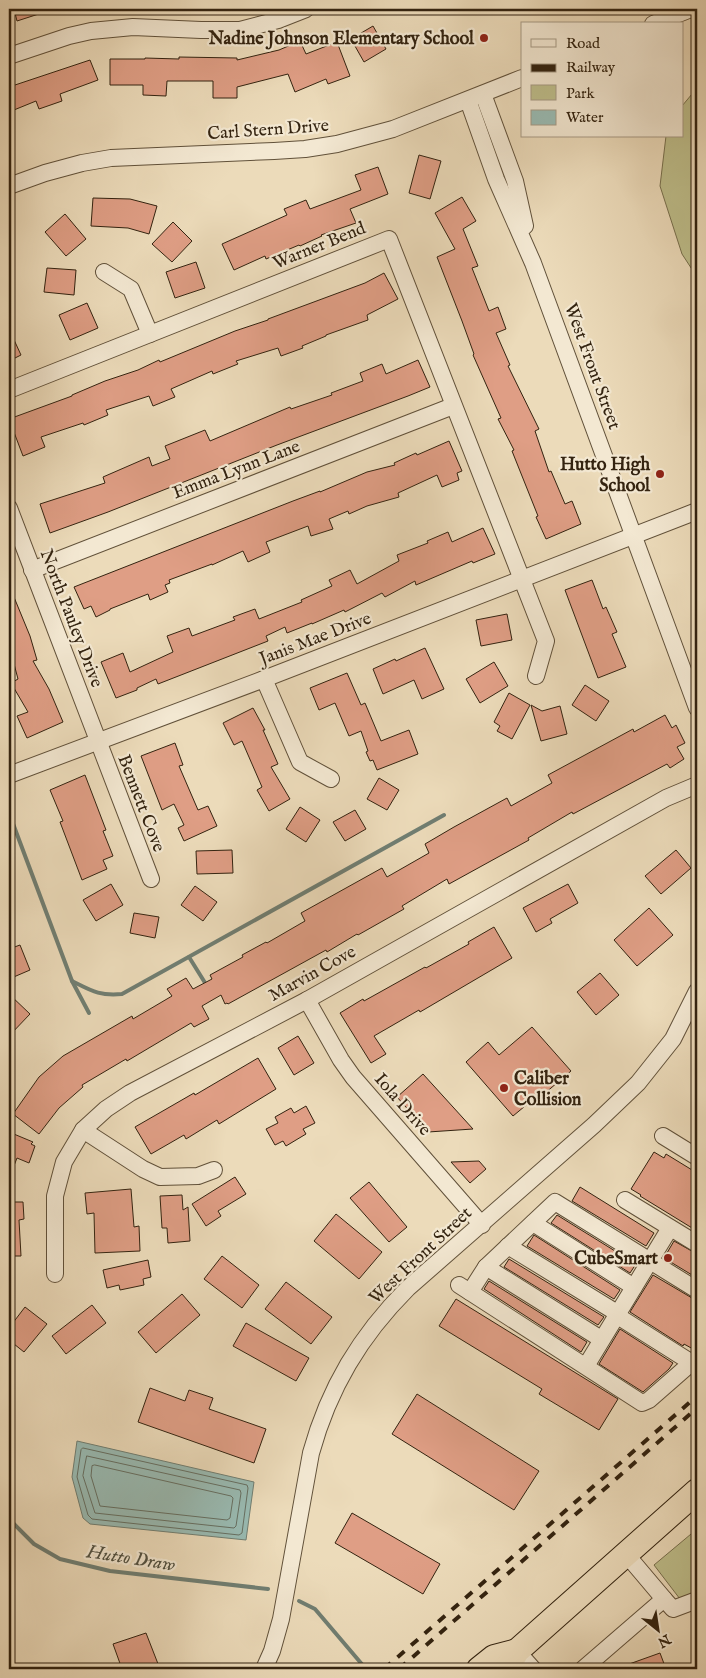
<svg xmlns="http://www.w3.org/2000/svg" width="706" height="1678" viewBox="0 0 706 1678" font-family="'IM FELL English',serif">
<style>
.green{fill:#bebe8b;stroke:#78704e}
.water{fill:#99bbb3;stroke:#707e72}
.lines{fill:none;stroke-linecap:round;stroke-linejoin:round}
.shore{stroke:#666f62;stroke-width:1}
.stream{stroke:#707e72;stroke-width:4}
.building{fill:#df9e85;stroke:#332310}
.minor-casing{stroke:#61513a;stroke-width:18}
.highway-casing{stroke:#332310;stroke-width:26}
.minor{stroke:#f3e8d2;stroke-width:16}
.highway{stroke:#ecdbba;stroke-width:24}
.rail{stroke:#332310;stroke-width:4;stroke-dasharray:9 9;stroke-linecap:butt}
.poi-dot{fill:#8f2418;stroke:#f3e8d2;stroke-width:2}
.labels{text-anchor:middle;stroke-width:4.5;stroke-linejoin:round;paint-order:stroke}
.poi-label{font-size:18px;font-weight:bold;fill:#332310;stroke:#f3e8d2;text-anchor:end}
.street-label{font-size:18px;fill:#332310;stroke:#f3e8d2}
.water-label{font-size:19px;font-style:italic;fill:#525141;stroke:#f3e8d2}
</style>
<rect width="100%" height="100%" fill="#ecdbba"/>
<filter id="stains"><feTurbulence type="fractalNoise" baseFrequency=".004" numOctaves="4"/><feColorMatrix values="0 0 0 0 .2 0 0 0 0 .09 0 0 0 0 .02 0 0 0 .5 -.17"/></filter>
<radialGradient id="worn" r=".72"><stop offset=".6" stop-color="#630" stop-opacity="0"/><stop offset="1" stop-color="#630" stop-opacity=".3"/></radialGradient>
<g class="green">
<polygon points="697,88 697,277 682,254 660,186 666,136 682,136 682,106"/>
<polygon points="697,1529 697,1580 695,1584 697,1593 680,1599 654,1565"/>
</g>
<polygon class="water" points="77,1441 254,1482 246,1540 90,1524 83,1518 72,1477"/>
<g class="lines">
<g class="shore">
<polygon points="83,1448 247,1485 248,1488 242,1533 239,1535 92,1519 88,1515 77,1477 81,1450"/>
<polygon points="87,1456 240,1490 241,1493 236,1526 234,1528 95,1513 83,1476"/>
<polygon points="95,1465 231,1496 233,1498 230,1518 227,1520 100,1506 91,1476 92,1466"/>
</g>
<g class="stream">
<polyline points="9,813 72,981 89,1013"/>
<polyline points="189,957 207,986"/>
<path d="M72,981C92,991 99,996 122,994L444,815"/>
<polyline points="9,1514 12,1522 34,1544 60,1559 110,1571 268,1589"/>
<polyline points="299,1601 315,1609 366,1669"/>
</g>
</g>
<g class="building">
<polygon points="14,9 47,9 48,11 17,21"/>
<polygon points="373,26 386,49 364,62 351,39"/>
<polygon points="300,41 306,54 337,42 350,76 328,84 326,79 295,92 288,74 237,87 237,98 213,98 213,81 167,81 166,96 143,95 143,85 110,85 110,59 145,59 145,58 179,59 179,57 237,58 237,60 279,50"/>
<polygon points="90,60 98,80 60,94 62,101 39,109 36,101 9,112 9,87"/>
<polygon points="419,155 441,161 430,199 409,193"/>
<polygon points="378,167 388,194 350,209 356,223 321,235 322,236 300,246 299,245 266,259 265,256 234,270 222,244 287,215 284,209 306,200 310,209 361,190 355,175"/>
<polygon points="462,197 476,221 463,229 478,266 472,268 489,311 498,307 506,329 496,333 510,365 508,366 539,429 535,431 549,472 551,471 565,504 572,501 581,524 546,539 536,517 538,516 512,451 514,450 498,419 501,418 473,355 474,354 462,321 437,257 455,249 435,213"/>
<polygon points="93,198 130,199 157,206 149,234 128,228 91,226"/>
<polygon points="65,214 86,239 66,256 45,232"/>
<polygon points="173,222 192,241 172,262 152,244"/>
<polygon points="196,262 205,288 175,298 166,272"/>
<polygon points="47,268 76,270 74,295 44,292"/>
<polygon points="384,273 398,299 367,315 368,320 326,335 326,336 302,346 303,348 281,356 278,348 236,361 238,364 213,374 212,371 171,389 175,397 153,406 149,396 106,410 108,415 84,425 83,423 41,437 45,447 23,456 9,419 72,396 72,395 105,381 138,370 159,360 160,362 235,331 268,320 268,319 365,283"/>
<polygon points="87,303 98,328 70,340 59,315"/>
<polygon points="9,329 21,355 9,361"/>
<polygon points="418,360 430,387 408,396 277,445 108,512 50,533 40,504 105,483 103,477 149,457 152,466 170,459 165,446 205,430 210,441 290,407 291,409 332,395 331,393 363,381 360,373 382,364 386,374"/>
<polygon points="449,441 462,471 457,473 459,480 442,487 437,475 398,493 399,497 367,506 349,514 348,511 329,519 333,529 311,536 308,526 266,542 270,552 248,562 243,551 212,565 212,564 169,580 170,583 165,585 168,592 150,600 148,594 110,609 110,610 96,617 91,606 84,609 74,587 293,501 320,491 320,492 367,472 395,465 394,463 416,453 417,455"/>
<polygon points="483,528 495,554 473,563 472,561 416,585 415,581 385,597 382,593 345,612 344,610 312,624 312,623 287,633 285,627 266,636 268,641 158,684 156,679 137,688 137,690 116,698 101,662 123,653 130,672 173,652 167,636 189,628 192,636 235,620 233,617 255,609 259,619 302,602 301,600 332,586 329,580 350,570 357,584 399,561 397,555 428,543 427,541 448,532 452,542"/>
<polygon points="592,580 603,609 606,607 617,632 612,634 626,667 598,678 565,590"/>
<polygon points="9,585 30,636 37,660 33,661 49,689 63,722 27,738 17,716 28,712 11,683 18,679 9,645"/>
<polygon points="507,614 512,640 481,646 476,620"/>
<polygon points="425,648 444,689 422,699 414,680 383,694 373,669 395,659 396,661"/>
<polygon points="494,662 508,686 480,703 466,679"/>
<polygon points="347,673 361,705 365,703 381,741 409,730 418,754 377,770 373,760 370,761 366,752 368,751 361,731 349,736 335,703 319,710 310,688"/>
<polygon points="585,685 609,701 596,721 572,705"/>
<polygon points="509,693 530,705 512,739 497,731 500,726 494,722"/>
<polygon points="531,705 542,711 560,706 567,734 541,741"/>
<polygon points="253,708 265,730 263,730 278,764 271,767 290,799 269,811 257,790 262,787 242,741 234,745 223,723"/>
<polygon points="665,715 672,728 676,725 685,743 677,747 684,759 670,768 667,764 573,814 572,812 528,838 529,840 449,884 447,879 402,906 404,909 358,935 357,934 327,952 326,950 228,1004 227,1003 225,1004 221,995 202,1006 209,1019 194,1027 191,1023 127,1061 126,1059 82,1085 83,1087 59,1108 39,1134 13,1114 39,1077 63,1056 132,1016 133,1019 172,996 167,989 186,978 193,989 212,979 210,975 243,957 242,955 266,942 267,943 305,921 301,913 382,868 387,877 429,853 425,844 454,827 507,798 511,806 552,783 548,775 633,729 634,732"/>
<polygon points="175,743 183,765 179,766 198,810 208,806 217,826 184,841 178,828 184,825 174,804 162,810 141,756"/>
<polygon points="85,775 106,830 103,831 113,856 103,860 107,869 82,880 60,822 63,821 50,790"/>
<polygon points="379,778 399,790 387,810 367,799"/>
<polygon points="300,807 320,820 306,842 286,829"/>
<polygon points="355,810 366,829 345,841 333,822"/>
<polygon points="232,850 233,873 197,874 196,851"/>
<polygon points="676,850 691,868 661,894 645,876"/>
<polygon points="111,884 123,905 96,921 83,900"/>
<polygon points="568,884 578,903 550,919 552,923 536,932 523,908"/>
<polygon points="195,886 217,902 203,921 181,905"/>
<polygon points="649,908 673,935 637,966 614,940"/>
<polygon points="134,913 159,917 155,938 130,933"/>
<polygon points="494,927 512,958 420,1012 419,1010 374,1036 386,1054 371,1063 340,1013 363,999 364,1001 425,967 426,968 469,944 468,942"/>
<polygon points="20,945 30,970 9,979 9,949"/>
<polygon points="600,973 619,995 596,1015 577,992"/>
<polygon points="9,994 30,1014 9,1036"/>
<polygon points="532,1027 571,1071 544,1094 542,1092 513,1116 466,1062 488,1042 499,1055"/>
<polygon points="298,1036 314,1063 294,1075 278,1048"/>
<polygon points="258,1058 276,1089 219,1124 217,1120 186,1139 184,1135 151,1154 135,1127 194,1093 195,1095"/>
<polygon points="423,1074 473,1129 428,1132 397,1097"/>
<polygon points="306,1106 315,1123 303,1129 306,1134 286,1146 283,1141 275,1145 266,1129 278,1123 275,1117 291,1108 294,1113"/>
<polygon points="9,1132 33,1142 31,1144 35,1146 29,1163 17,1158 10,1176"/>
<polygon points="654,1152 664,1158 666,1154 697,1173 697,1231 640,1196 641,1195 631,1189"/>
<polygon points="479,1161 486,1169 470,1183 451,1162"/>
<polygon points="235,1177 246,1194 218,1211 221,1216 206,1226 192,1204"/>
<polygon points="369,1182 407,1227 389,1242 350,1198"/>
<polygon points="580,1187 654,1233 646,1246 572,1201"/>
<polygon points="131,1189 134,1227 139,1226 140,1251 95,1253 94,1213 87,1214 85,1193"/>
<polygon points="182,1195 183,1210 188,1207 190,1241 168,1243 167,1228 162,1228 160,1196"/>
<polygon points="9,1202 23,1202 24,1219 19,1220 21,1256 9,1256"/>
<polygon points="336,1214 382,1252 359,1279 314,1241"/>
<polygon points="557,1215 636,1264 630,1273 551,1223"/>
<polygon points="534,1235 620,1290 614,1299 527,1246"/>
<polygon points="674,1241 697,1254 697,1278 664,1258"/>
<polygon points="222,1256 259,1285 242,1308 204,1279"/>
<polygon points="509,1259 604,1317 598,1325 504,1267"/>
<polygon points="148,1260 151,1277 143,1279 144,1285 120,1290 119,1285 107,1288 103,1270"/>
<polygon points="653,1275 692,1298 697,1300 697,1348 693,1349 684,1344 683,1346 630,1312"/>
<polygon points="489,1281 587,1342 581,1352 484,1289"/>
<polygon points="286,1282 332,1317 311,1344 265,1309"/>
<polygon points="182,1294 200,1315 156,1353 138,1332"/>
<polygon points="456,1299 618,1399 599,1430 539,1394 542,1389 439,1326"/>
<polygon points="92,1305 106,1323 66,1354 52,1336"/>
<polygon points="25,1307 47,1324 24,1352 9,1340 9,1328"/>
<polygon points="246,1323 309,1358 296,1381 233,1346"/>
<polygon points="620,1329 673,1363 669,1369 643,1392 599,1364"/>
<polygon points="150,1388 185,1401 189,1390 213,1398 209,1409 266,1429 254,1463 138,1422"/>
<polygon points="417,1394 539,1471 514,1510 392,1434"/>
<polygon points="352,1513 440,1564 423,1594 335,1543"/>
<polygon points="146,1633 160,1669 122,1669 113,1644"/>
<polygon points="660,1653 666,1669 618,1669 618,1668"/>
</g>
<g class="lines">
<g class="minor-casing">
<g id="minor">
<polyline points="653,24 691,9"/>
<polyline points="9,56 69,36 91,31 133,27 201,30 240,30 278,20 306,9"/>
<polyline points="483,94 515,181 525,226"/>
<polyline points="468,100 496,179 533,263 697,708"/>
<polyline points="9,186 45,173 82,163 111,158 274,151 305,149 337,144 393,129 522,78"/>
<polyline points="104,272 131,289 150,334"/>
<polyline points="9,390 389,239 546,641 536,676"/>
<polyline points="9,508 151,879"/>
<polyline points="32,570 453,406"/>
<polyline points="264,679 300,762 331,779"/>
<polyline points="9,775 264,679 697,511"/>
<polyline points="307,1000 341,1060 353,1077 482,1225"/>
<polyline points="83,1130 143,1169 160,1177 198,1176 214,1170"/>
<polyline points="663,1136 697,1157"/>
<polyline points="625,1200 697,1244"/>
<polyline points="533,1223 634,1287"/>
<polyline points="508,1246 617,1313"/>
<polyline points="486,1267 601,1339"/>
<polyline points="55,1274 55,1196 64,1162 83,1130 106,1109 130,1093 307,1000 666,798 697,785"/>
<polyline points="459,1285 642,1403 649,1400 697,1358"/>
<polyline points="470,1292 486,1267 555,1202 697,1290"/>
<polyline points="616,1315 692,1363"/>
<polyline points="586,1366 670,1228"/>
<polyline points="664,1599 673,1609 697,1600"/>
<polyline points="517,1651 533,1669"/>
<path d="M264,1669L272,1651L281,1619L311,1453C329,1388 360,1336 408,1288L594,1125L638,1083L673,1039L697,991"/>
<polyline points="583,1669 664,1599 626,1554"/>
</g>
</g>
<g class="highway-casing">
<g id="highway">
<polyline points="479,1669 494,1657 517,1651"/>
<polyline points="507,1669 517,1651 697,1491"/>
</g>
</g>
<use href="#minor" class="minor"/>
<use href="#highway" class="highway"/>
<g class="rail">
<polyline points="384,1669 697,1396"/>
<polyline points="399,1669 697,1408"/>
</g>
</g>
<g class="poi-dot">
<circle cx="484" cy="38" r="5"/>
<circle cx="660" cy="474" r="5"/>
<circle cx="504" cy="1088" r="5"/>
<circle cx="668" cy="1258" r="5"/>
</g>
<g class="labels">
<g class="poi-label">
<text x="474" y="44">Nadine Johnson Elementary School</text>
<text x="650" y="470">Hutto High<tspan x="650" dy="21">School</tspan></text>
<text x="514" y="1084" text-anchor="start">Caliber<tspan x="514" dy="21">Collision</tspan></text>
<text x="658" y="1264">CubeSmart</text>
</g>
<g class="street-label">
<text transform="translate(268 129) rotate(-4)" y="6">Carl Stern Drive</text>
<text transform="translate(319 245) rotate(-22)" y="6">Warner Bend</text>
<text transform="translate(593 366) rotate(70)" y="6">West Front Street</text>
<text transform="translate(236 469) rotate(-21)" y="6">Emma Lynn Lane</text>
<text transform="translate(72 618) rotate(69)" y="6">North Pauley Drive</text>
<text transform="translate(315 638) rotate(-21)" y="6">Janis Mae Drive</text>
<text transform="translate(142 803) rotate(69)" y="6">Bennett Cove</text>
<text transform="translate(312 973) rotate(-29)" y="6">Marvin Cove</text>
<text transform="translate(403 1104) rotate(49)" y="6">Iola Drive</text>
<text transform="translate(420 1255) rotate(-43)" y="6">West Front Street</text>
</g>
<g class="water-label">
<text transform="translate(131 1557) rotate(9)" y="7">Hutto Draw</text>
</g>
</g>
<rect width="706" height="1678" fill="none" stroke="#ecdbba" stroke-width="30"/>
<rect x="10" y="10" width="686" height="1658" fill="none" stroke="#332310" stroke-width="2.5"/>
<rect x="15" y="15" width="676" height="1648" fill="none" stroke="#332310"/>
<rect x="521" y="22" width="162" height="115" fill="#f3e8d2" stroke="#a69984"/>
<rect x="531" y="39" width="25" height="8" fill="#f3e8d2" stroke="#a69984"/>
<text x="566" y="48" font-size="15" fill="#332310">Road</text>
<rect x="531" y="64" width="25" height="8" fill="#332310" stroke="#a69984"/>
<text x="566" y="72" font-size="15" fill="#332310">Railway</text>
<rect x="531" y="85" width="25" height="15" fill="#bebe8b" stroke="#a69984"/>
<text x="566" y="98" font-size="15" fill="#332310">Park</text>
<rect x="531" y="110" width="25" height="15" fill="#99bbb3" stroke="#a69984"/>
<text x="566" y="122" font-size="15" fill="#332310">Water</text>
<g transform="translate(658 1630) rotate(150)" stroke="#f3e8d2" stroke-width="4" paint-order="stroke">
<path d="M0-4L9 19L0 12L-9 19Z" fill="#332310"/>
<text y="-8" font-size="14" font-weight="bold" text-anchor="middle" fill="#332310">N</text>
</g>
<rect width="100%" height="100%" filter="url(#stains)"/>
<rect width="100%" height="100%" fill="url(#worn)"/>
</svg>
